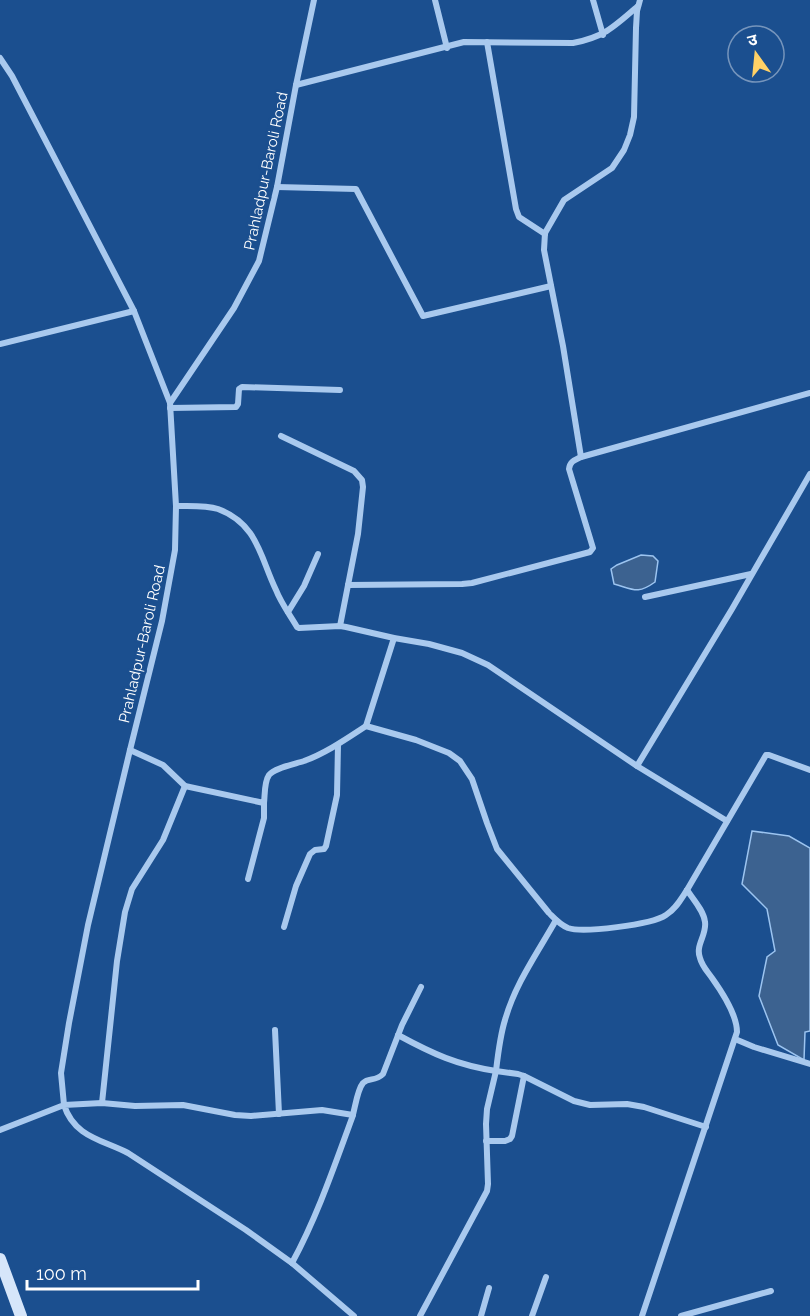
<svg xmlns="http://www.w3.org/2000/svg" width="810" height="1316" viewBox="0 0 810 1316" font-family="Raleway,'Noto Sans Devanagari',sans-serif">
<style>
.water{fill:#3c6290;stroke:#9cc4f0;stroke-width:1.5}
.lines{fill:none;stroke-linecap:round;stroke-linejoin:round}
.street{stroke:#a9c9ee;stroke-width:6}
.secondary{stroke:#d6e6fa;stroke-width:12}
.labels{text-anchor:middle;stroke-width:5;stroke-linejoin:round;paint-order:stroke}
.street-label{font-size:15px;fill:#fff;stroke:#1b4f8f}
</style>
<rect width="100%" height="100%" fill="#1b4f8f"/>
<g class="water">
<path d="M641,555L653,556L658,561L655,582C637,595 633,589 614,584L611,569L617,565Z"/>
<polygon points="752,831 789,836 810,848 810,1031 805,1032 804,1060 778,1045 759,996 767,957 775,951 767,909 742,884"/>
</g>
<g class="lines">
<g class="street">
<polyline points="435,0 447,48"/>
<polyline points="593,0 603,35"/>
<polyline points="487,42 516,209 519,217 545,234"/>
<polyline points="0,58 12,76 134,311 170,403"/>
<path d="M296,85L464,42L573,43C604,37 614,27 638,6"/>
<polyline points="277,187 356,189 423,316 551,286"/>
<polyline points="0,344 134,311"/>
<polyline points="170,408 236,407 238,404 239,389 242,387 340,390"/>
<polyline points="281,436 354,471 362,480 363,487 358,534 340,626"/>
<polyline points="581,457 563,346 544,250 545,233 564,200 612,168 624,150 630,135 634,117 636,28 637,11 640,0"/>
<path d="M176,506C190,506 206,505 218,509C258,524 260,557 276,590C281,603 290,615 297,627L299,628L340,626L346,627L394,638L429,644L462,653L488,665L637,766L727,821"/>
<path d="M348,585L462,584L472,583L590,552L593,548L569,469C570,461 575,460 581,457L810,393"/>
<polyline points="645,597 751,574"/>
<polyline points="288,612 304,586 318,554"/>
<path d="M394,638L366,726L416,740L449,753L460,761L472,779L487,823L497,849L549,913C554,918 560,925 568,928C583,933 651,925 666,915C676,909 681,899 687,890L766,755H769L810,770"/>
<path d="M130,750L163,765L185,786L264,803C265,795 264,782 269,775C274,768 295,764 304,761C326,753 346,739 366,726"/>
<polyline points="637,766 732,609 810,474"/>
<polyline points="248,879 264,818 264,803"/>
<polyline points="284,927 296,886 310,854 315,850 324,849 326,846 337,795 338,745"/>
<polyline points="275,1030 279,1114"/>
<path d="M398,1035C433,1054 457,1065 496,1071L487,1109L486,1124L488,1184L487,1191L420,1316"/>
<polyline points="735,1039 754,1047 810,1064"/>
<polyline points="524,1076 574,1101 590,1105 627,1104 644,1107 706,1127"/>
<polyline points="102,1103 117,961 125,912 132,889 163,840 185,786"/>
<path d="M353,1115L322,1110L251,1116L235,1115L183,1105L135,1106L102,1103L64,1105C74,1137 103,1140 128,1153L246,1230L292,1263L354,1316"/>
<polyline points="0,1130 64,1105 61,1073 69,1023 88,925 130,750 162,621 175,550 176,506 170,403 234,308 259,261 277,187 296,85 314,0"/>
<path d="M486,1141H505L510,1139L512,1136L524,1076L518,1074L496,1071C498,1054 500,1036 505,1020C515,984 538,952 556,920"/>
<path d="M292,1263C317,1217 334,1167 352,1118C355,1109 357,1090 363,1083C369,1077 375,1082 383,1074L402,1025L421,987"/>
<polyline points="481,1316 489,1288"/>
<polyline points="532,1316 546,1277"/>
<path d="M642,1316L737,1032C737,1015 722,992 712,978C707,971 702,966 700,958C695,945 707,935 705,922C704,911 693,899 687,890"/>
<polyline points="681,1316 771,1291"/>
</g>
<polyline class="secondary" points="0,1259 21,1316"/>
</g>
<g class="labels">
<g class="street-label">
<text transform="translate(266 171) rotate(-78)" y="5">Prahladpur-Baroli Road</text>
<text transform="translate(142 644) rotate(-77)" y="5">Prahladpur-Baroli Road</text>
</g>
</g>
<g transform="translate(756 54) rotate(345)"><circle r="28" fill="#1b4f8f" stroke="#7695bc" stroke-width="1.5"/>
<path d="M0-4.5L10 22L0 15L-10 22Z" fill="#ffd166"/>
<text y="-9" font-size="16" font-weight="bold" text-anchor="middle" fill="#ffffff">उ</text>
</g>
<path d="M27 1280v9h171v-9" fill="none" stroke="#ffffff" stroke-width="3"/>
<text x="36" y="1280" font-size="18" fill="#ffffff" stroke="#1b4f8f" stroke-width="4.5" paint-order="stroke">100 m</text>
</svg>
